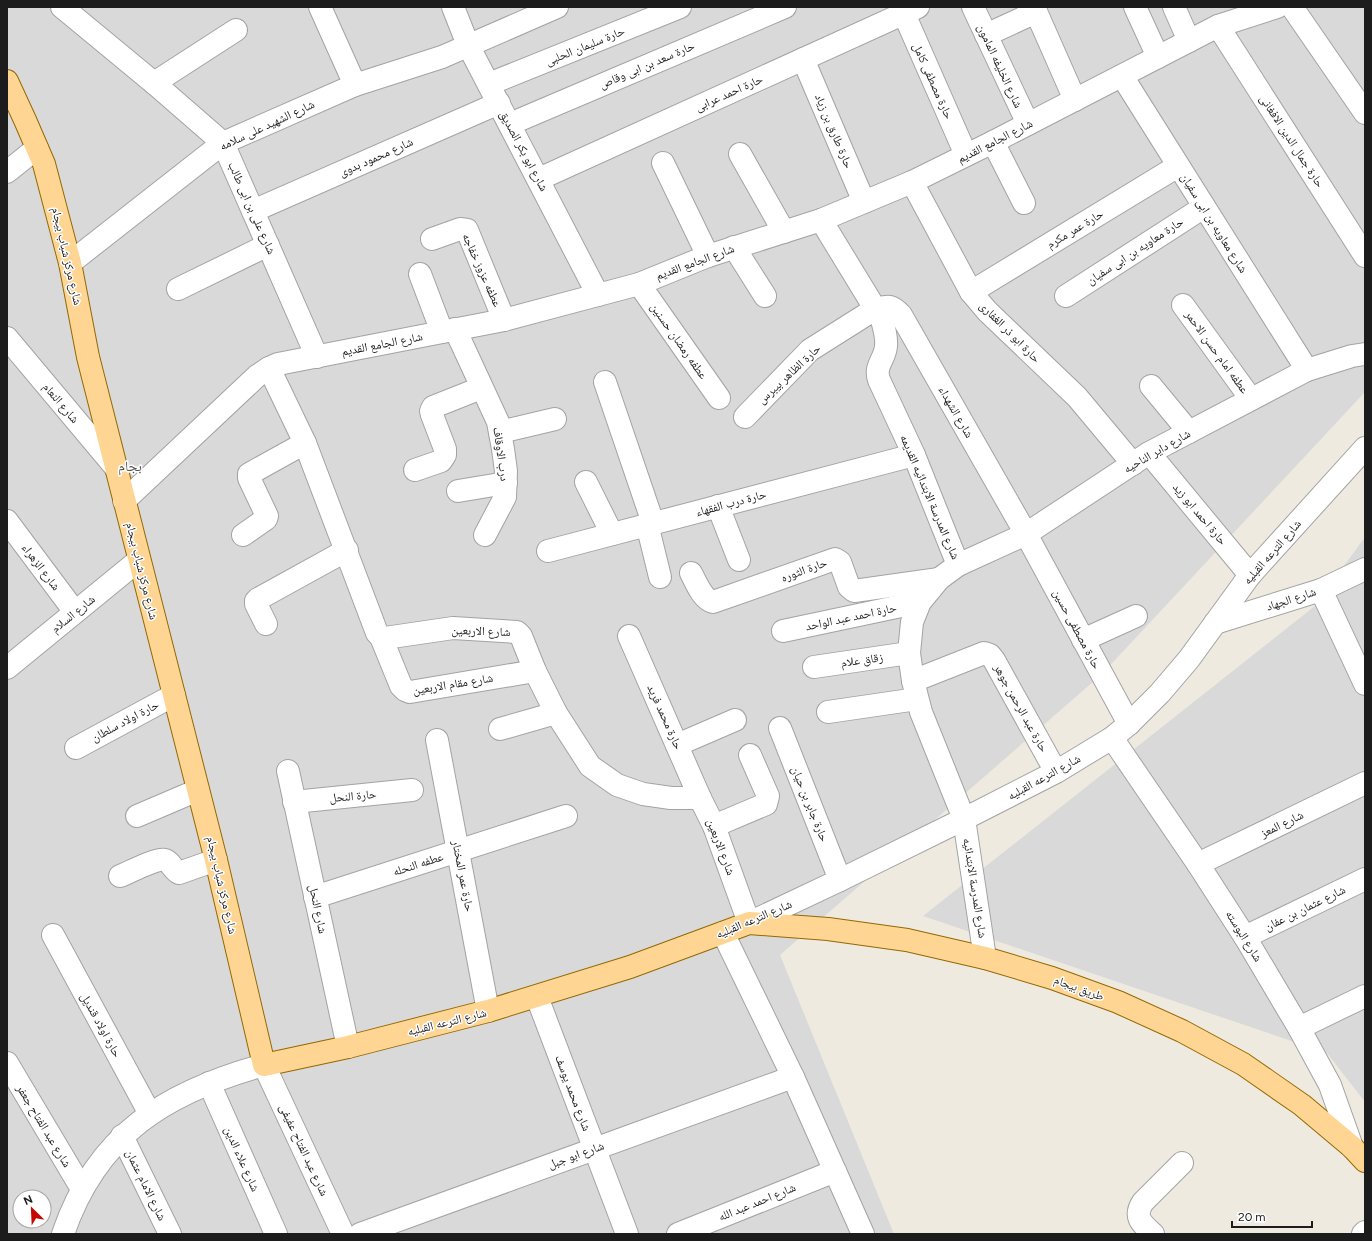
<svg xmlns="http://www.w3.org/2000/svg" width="1372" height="1241" viewBox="0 0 1372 1241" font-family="Figtree,'Noto Naskh Arabic',sans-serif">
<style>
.residential{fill:#dad9d9;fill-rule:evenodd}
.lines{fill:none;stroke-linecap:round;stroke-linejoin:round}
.minor-casing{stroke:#a3a3a3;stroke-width:24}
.major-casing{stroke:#936900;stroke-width:24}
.minor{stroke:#fff;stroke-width:22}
.major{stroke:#ffd594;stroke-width:22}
.labels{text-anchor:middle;stroke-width:3;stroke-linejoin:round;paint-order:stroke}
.street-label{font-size:12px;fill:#1c1c1c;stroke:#fff}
.quarter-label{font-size:14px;fill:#4f4f4f;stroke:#fff}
</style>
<rect width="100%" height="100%" fill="#eeeae0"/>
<g class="residential">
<path d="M7,7H1365V392L1102,674L780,955L894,1234H7ZM20,1197H44V1221H20Z"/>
<polygon points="1365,537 1365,1102 1327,1053 923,916 1315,606"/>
</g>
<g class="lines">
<g class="minor-casing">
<g id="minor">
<polyline points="62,7 154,83 223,143 317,357"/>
<polyline points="320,7 355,85"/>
<polyline points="453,7 468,45 598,295"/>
<polyline points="901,7 966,155"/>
<polyline points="973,7 1028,124"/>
<polyline points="1034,7 1075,100"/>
<polyline points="1135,7 1158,57"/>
<polyline points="1174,7 1189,41"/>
<polyline points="1292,7 1365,113"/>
<polyline points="1218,26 1365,256"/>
<polyline points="986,35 1036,12"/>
<polyline points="803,59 864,202"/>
<polyline points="1122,76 1307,370"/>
<polyline points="154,83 236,30"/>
<polyline points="489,84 680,7"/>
<polyline points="510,124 785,7"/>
<polyline points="993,142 1024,203"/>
<polyline points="740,154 784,232"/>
<polyline points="663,163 708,256"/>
<polyline points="7,172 37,148"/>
<polyline points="539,179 918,7"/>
<polyline points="912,182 971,292 987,311 1077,397 1133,464"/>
<polyline points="253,211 499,103"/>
<path d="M821,220L882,320C884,328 887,337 886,346C885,360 874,365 879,380L914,455L958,565L939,579L920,602L912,622L909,653L913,681L921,712L964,819L985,958"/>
<polyline points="432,239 460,229 467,230 504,320"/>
<polyline points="734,247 765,296"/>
<polyline points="70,263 223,143 355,85 442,57 557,7"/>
<polyline points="420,274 442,332"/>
<polyline points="639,284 719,398"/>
<polyline points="178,289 268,245"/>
<polyline points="971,292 1178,166"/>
<polyline points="1066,296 1204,207"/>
<polyline points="1183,305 1251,399"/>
<polyline points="455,329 498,422 503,449 506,471 505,497 485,535"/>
<polyline points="7,338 116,468"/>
<polyline points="269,368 305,443 377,633 381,637 385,638 453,628 517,632 521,636 535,671 556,713 590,766 617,785 643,794 671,798 700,798"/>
<polyline points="605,382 653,523"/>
<polyline points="1151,386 1189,432"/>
<path d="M745,417L810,350L875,309C888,306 891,304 901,315L1026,534L1129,724"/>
<polyline points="500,432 555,419"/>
<polyline points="1149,453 1250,575"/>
<polyline points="415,470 441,461 445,455 445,449 432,415 431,411 433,407 481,388"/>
<polyline points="586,482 612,534"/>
<polyline points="458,491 506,483"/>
<polyline points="124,501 257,376 269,368 278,364 504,320 639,284 708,256 821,220 912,182 993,142 1218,26 1277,7"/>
<polyline points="718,506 739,560"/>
<polyline points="7,521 75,612"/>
<polyline points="647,524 660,577"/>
<polyline points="243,535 266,519 267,516 249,478 249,474 305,443"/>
<polyline points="548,551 914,455"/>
<polyline points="958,565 1026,534 1149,453 1307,370 1352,356 1365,354"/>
<path d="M691,573C696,582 702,599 713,602L835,559L840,562L849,587L854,591L939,579"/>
<polyline points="1321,590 1365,684"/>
<polyline points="1215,623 1321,590 1365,569"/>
<polyline points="266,624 256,604 256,601 258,599 347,550"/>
<polyline points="783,631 920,602"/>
<polyline points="629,636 700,798 714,826 749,923 840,880 964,819 1056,772 1112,738 1129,724 1160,693 1189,659 1250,575 1365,448"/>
<polyline points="381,637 401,686 405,690 410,692 535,671"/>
<polyline points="1083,640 1136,616"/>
<polyline points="814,667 909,653"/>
<polyline points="7,668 139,560"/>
<polyline points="913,681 984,653 990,655 994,660 1056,772"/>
<polyline points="828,712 917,699"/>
<polyline points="780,728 840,880"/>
<polyline points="500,729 556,713"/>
<polyline points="1112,738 1198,864 1245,937 1299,1028 1330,1085 1352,1147"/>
<polyline points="437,740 488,1011"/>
<polyline points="677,745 735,720"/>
<polyline points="76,748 174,695"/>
<polyline points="288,771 348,1047"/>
<polyline points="294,802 412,790"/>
<polyline points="137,816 198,790"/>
<polyline points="714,826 766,804 768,796 750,755"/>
<polyline points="1198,864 1365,783"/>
<path d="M120,876C128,873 158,857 165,860C171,862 173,870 179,873L216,860"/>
<polyline points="315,897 566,816"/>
<polyline points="723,933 793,1077 863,1234"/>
<polyline points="53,935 150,1114"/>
<polyline points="1245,937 1365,879"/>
<polyline points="537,997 627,1234"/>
<polyline points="1299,1028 1365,996"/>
<polyline points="7,1063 82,1189"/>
<polyline points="209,1083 276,1234"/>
<polyline points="122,1136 170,1234"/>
<path d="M63,1234C97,1134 166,1092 264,1065L343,1234"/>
<polyline points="360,1234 793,1077"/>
<polyline points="678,1234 835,1171"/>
<path d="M1153,1234C1142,1224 1133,1217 1143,1202L1182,1163"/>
<polyline points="1363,1234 1365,1232"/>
</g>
</g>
<g class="major-casing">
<polyline id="major" points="7,81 25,120 44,164 70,263 88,357 216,860 264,1065 348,1047 488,1011 630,967 749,923 828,929 907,940 985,958 1052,978 1118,1002 1182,1031 1243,1064 1302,1105 1352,1147 1365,1161"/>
</g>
<use href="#minor" class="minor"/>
<use href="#major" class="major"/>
</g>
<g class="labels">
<g class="street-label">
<text transform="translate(585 46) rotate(-22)" y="4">حارة سليمان الحلبى</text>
<text transform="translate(647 65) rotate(-23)" y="4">حارة سعد بن ابى وقاص</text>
<text transform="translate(1000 66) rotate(65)" y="4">شارع الخليفه المامون</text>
<text transform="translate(933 81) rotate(66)" y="4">حارة مصطفى كامل</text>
<text transform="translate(729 93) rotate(-24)" y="4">حارة احمد عرابى</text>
<text transform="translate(267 125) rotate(-25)" y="4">شارع الشهيد على سلامه</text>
<text transform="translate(834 131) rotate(67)" y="4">حارة طارق بن زياد</text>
<text transform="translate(995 141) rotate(-27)" y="4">شارع الجامع القديم</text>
<text transform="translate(1292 141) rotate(57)" y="4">حارة جمال الدين الافغانى</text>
<text transform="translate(524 151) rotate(62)" y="4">شارع ابو بكر الصديق</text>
<text transform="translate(376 157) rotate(-24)" y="4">شارع محمود بدوى</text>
<text transform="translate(252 208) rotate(66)" y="4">شارع على بن ابى طالب</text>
<text transform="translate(1214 223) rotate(58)" y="4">شارع معاويه بن ابى سفيان</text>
<text transform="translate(1075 229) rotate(-31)" y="4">حارة عمر مكرم</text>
<text transform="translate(1135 251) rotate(-33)" y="4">حارة معاويه بن ابى سفيان</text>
<text transform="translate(67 256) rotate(77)" y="4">شارع مركز شباب بيجام</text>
<text transform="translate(695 262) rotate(-20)" y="4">شارع الجامع القديم</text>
<text transform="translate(482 270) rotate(66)" y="4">عطفه عزوز خفاجه</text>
<text transform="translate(1010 332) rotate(45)" y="4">حارة ابو ذر الغفارى</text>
<text transform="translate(679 341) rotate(55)" y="4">عطفه رمضان حسنين</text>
<text transform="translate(382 344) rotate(-11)" y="4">شارع الجامع القديم</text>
<text transform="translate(1217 352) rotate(54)" y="4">عطفه امام حسن الاحمر</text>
<text transform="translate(789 374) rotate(-43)" y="4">حارة الظاهر بيبرس</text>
<text transform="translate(61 403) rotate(50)" y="4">شارع النعام</text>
<text transform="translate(956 412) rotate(60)" y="4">شارع الشهداء</text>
<text transform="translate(1157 451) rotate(-30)" y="4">شارع داير الناحيه</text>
<text transform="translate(501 454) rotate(82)" y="4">درب الاوقاف</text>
<text transform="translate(930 497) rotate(67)" y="4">شارع المدرسة الابتدائيه القديمه</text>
<text transform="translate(731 503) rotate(-15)" y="4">حارة درب الفقهاء</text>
<text transform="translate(1200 514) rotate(50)" y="4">حارة احمد ابو زيد</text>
<text transform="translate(1272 552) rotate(-49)" y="4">شارع الترعه القبليه</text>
<text transform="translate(41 567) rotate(53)" y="4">شارع الزهراء</text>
<text transform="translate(804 570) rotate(-20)" y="4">حارة الثوره</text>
<text transform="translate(142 571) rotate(76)" y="4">شارع مركز شباب بيجام</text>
<text transform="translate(1291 599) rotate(-18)" y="4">شارع الجهاد</text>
<text transform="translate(73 614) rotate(-39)" y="4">شارع السلام</text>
<text transform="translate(851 617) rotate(-12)" y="4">حارة احمد عبد الواحد</text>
<text transform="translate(1077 629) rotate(62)" y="4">حارة مصطفى حسين</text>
<text transform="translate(481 631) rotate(2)" y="4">شارع الاربعين</text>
<text transform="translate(862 660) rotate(-8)" y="4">زقاق علام</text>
<text transform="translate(453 684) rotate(-9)" y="4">شارع مقام الاربعين</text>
<text transform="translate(1021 708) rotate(61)" y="4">حارة عبد الرحمن جوهر</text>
<text transform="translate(665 717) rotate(66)" y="4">حارة محمد فريد</text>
<text transform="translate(125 721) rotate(-28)" y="4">حارة اولاد سلطان</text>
<text transform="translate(1044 777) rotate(-29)" y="4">شارع الترعه القبليه</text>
<text transform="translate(353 796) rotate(-5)" y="4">حارة النحل</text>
<text transform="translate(810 804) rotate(68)" y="4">حارة جابر بن حيان</text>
<text transform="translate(1282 824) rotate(-26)" y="4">شارع المعز</text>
<text transform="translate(721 847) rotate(69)" y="4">شارع الاربعين</text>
<text transform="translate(418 864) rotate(-18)" y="4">عطفه النحله</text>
<text transform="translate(463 876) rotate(79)" y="4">حارة عمر المختار</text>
<text transform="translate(222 885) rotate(77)" y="4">شارع مركز شباب بيجام</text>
<text transform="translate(975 888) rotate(81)" y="4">شارع المدرسة الابتدائيه</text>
<text transform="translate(1305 908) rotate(-26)" y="4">شارع عثمان بن عفان</text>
<text transform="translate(318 909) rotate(78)" y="4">شارع النحل</text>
<text transform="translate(754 919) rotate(-23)" y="4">شارع الترعه القبليه</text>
<text transform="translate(1244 936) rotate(58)" y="4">شارع البوسته</text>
<text transform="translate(1079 988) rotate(20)" y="4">طريق بيجام</text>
<text transform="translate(447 1022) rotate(-14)" y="4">شارع الترعه القبليه</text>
<text transform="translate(101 1025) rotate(61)" y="4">حارة اولاد قنديل</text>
<text transform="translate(573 1093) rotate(69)" y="4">شارع محمد يوسف</text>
<text transform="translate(44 1126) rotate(59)" y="4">شارع عبد الفتاح جعفر</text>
<text transform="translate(304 1150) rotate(65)" y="4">شارع عبد الفتاح عفيفى</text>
<text transform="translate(576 1155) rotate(-20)" y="4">شارع ابو جبل</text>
<text transform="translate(242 1159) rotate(66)" y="4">شارع علاء الدين</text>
<text transform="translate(146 1185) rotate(64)" y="4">شارع الامام عثمان</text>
<text transform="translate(757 1202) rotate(-22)" y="4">شارع احمد عبد الله</text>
</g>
<g class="quarter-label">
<text x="130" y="471">بجام</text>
</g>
</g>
<rect width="1372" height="1241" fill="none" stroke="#1c1c1c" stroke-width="16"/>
<g transform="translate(32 1209) rotate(336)"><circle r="19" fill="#ffffff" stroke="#a4a4a4"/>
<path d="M0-3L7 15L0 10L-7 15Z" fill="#c70800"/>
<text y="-6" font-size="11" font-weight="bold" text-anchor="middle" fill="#1c1c1c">N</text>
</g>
<path d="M1232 1221v6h80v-6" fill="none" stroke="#1c1c1c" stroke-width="2"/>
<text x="1238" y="1221" font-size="12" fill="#1c1c1c" stroke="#ffffff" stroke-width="3" paint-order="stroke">20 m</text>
</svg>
